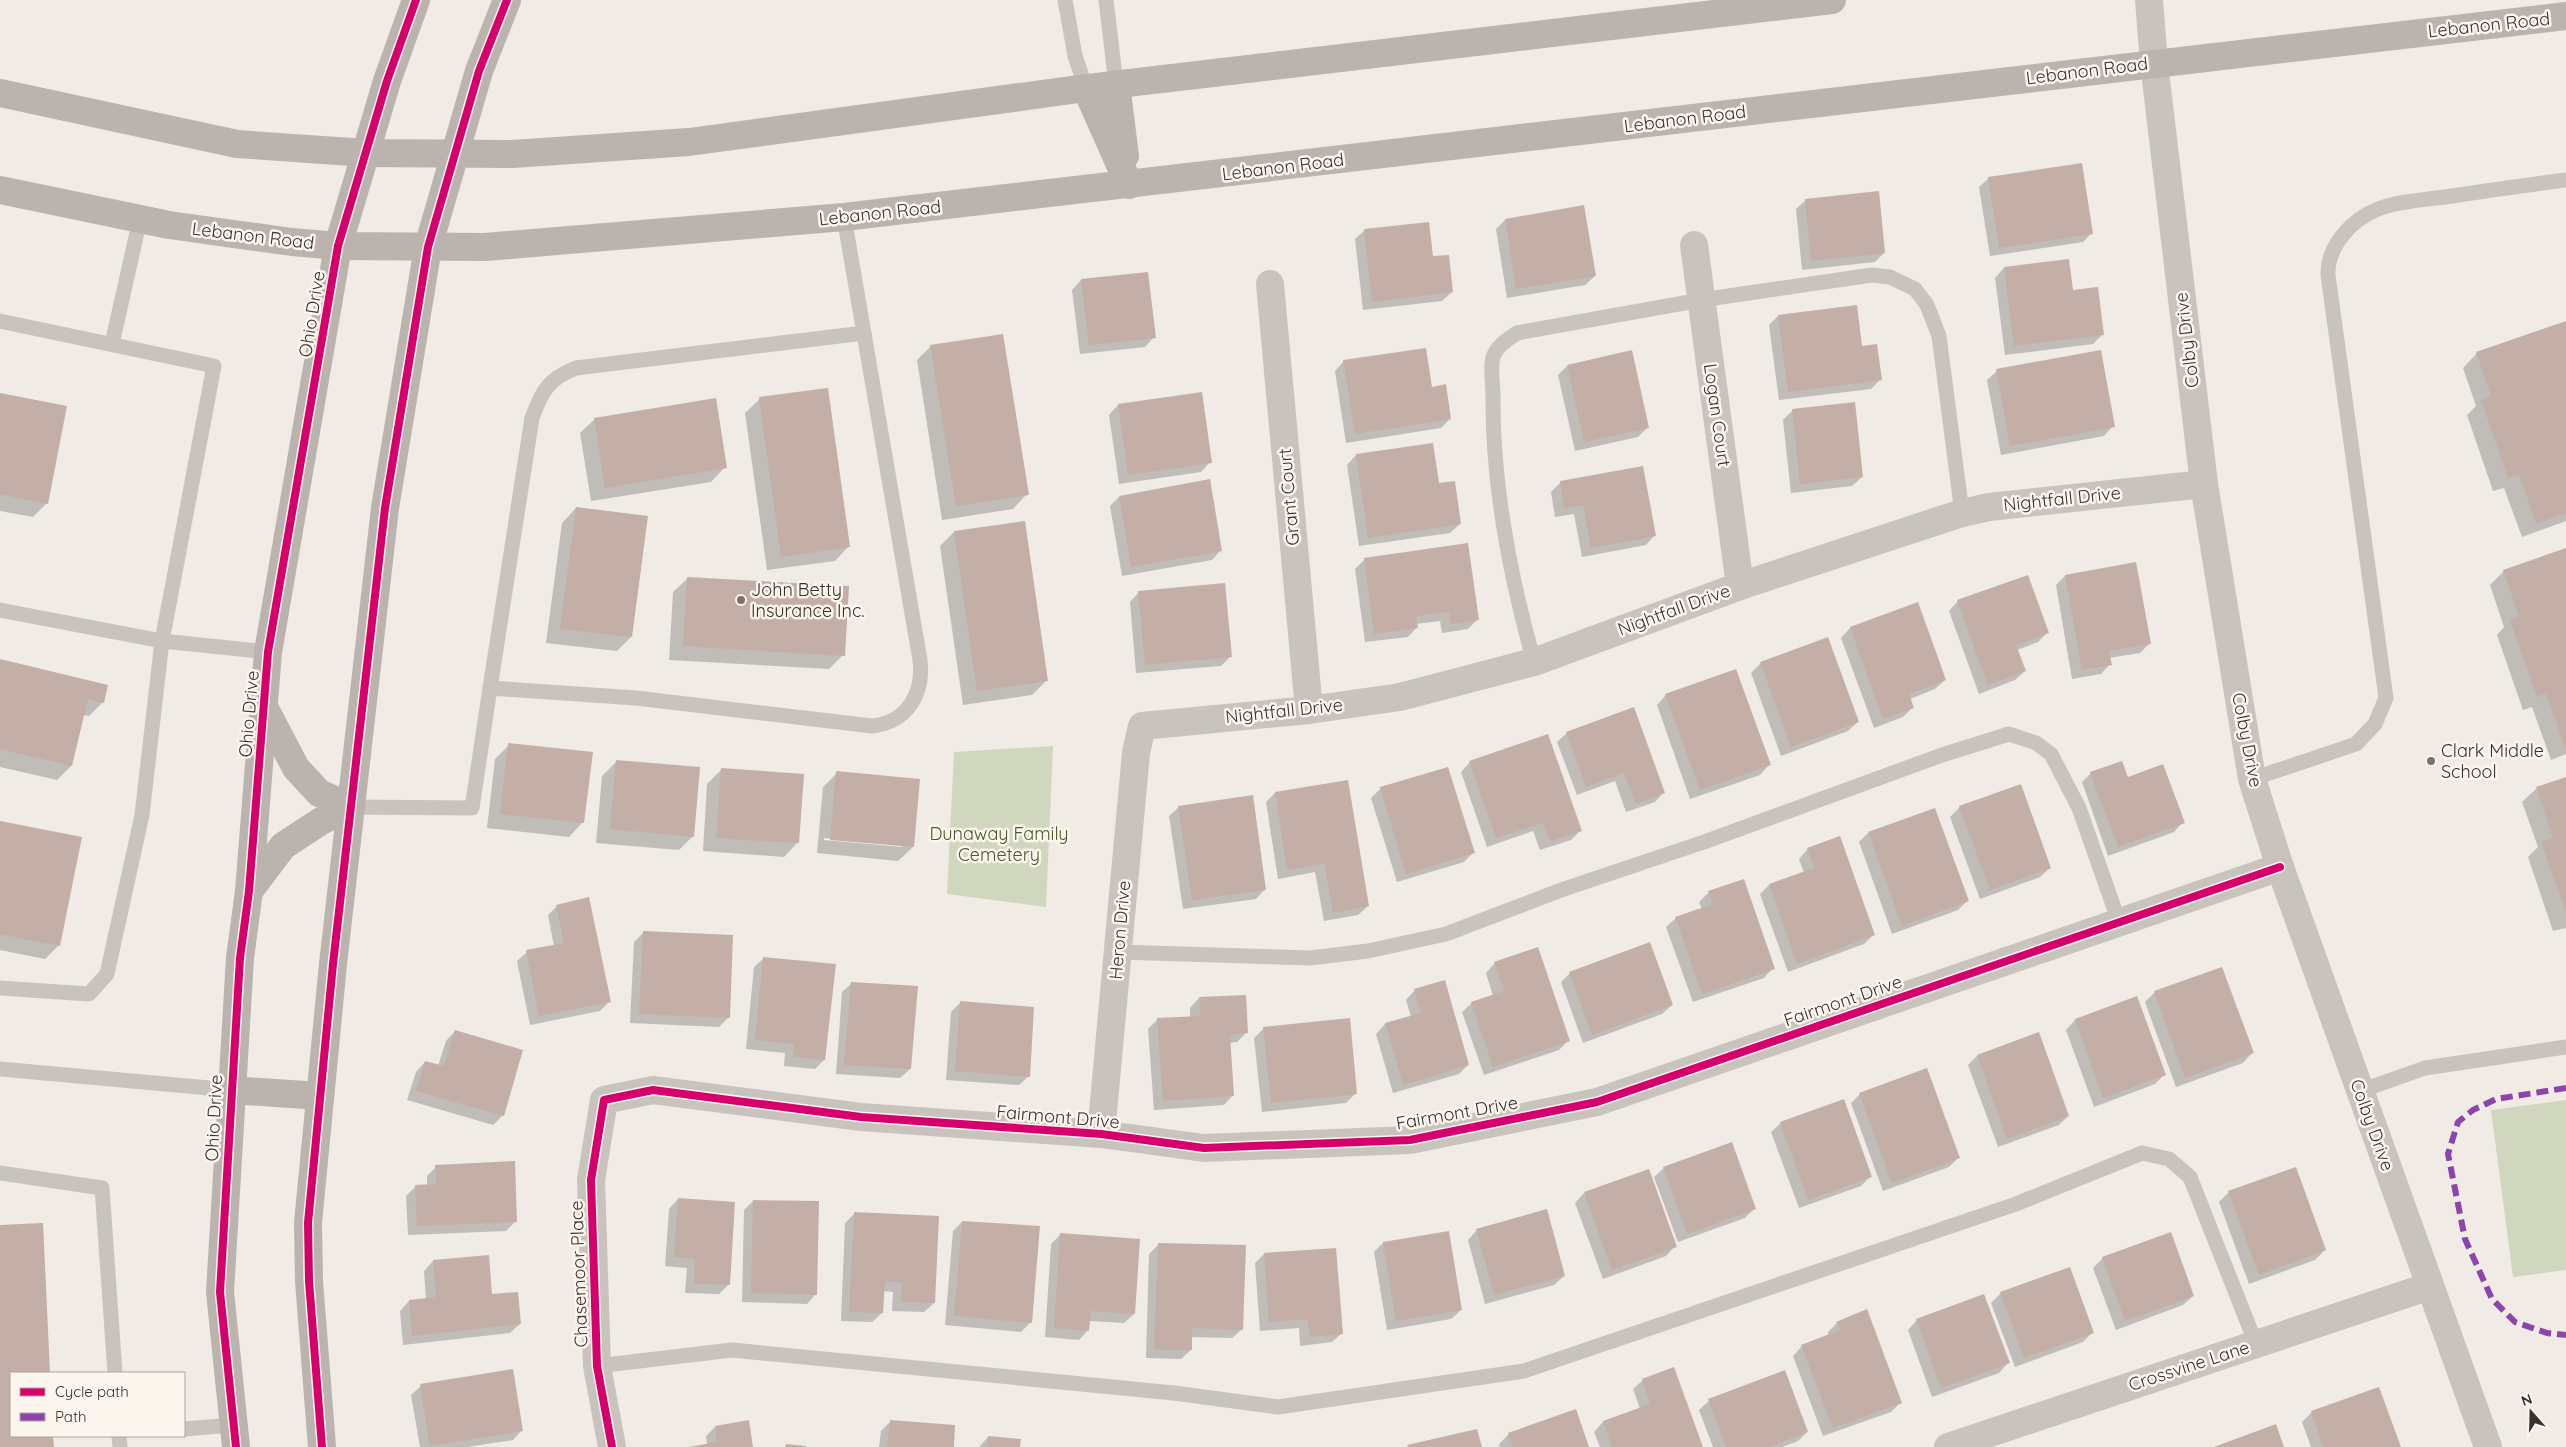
<svg xmlns="http://www.w3.org/2000/svg" width="2566" height="1447" viewBox="0 0 2566 1447" font-family="Quicksand,sans-serif">
<style>
.green{fill:#d1d6bf}
.shadow{fill:#0003;fill-rule:evenodd}
.building{fill:#c3afa7}
.lines{fill:none;stroke-linecap:round;stroke-linejoin:round}
.lane{stroke:#c9c3be;stroke-width:15}
.street{stroke:#c9c3be;stroke-width:28}
.secondary{stroke:#bab3ae;stroke-width:28}
.quiet{stroke:#8e44ad;stroke-width:6;stroke-dasharray:12 6;stroke-linecap:butt}
.cycleway-casing{stroke:#fbf5ee;stroke-width:11}
.cycleway{stroke:#d6006c;stroke-width:8}
.poi-dot{fill:#7a716c;stroke:#fbf5ee;stroke-width:2}
.labels{text-anchor:middle;stroke-width:5;stroke-linejoin:round;paint-order:stroke}
.street-label{font-size:18px;fill:#3b302b;stroke:#fbf5ee}
.poi-label{font-size:18px;fill:#3b302b;stroke:#fbf5ee;text-anchor:start}
.park-label{font-size:18px;fill:#4a5a2e;stroke:#fbf5ee}
</style>
<rect width="100%" height="100%" fill="#f0ebe5"/>
<g class="green">
<polygon points="1053,746 1046,907 947,894 954,752"/>
<polygon points="2566,1100 2566,1270 2513,1277 2491,1110"/>
</g>
<g class="shadow">
<polygon points="1989,178 2092,233 2083,242 1990,256 1979,187"/>
<polygon points="1806,200 1884,253 1875,262 1802,270 1796,209"/>
<polygon points="1583,207 1595,276 1585,285 1507,298 1496,229 1505,220"/>
<polygon points="1365,230 1432,257 1452,292 1442,301 1363,310 1355,239"/>
<polygon points="2068,260 2072,291 2103,334 2093,344 2005,355 1995,278 2004,268"/>
<polygon points="1081,280 1154,337 1145,347 1080,354 1072,290"/>
<polygon points="1778,316 1881,379 1871,389 1779,400 1769,325"/>
<polygon points="2566,322 2566,521 2522,537 2504,488 2493,491 2467,415 2476,406 2463,368 2477,353"/>
<polygon points="931,346 1027,494 1013,509 942,520 917,360"/>
<polygon points="1344,361 1431,388 1450,419 1441,428 1346,443 1335,371"/>
<polygon points="1567,366 1648,427 1638,437 1575,451 1558,375"/>
<polygon points="1997,371 2113,426 2104,436 2001,455 1987,380"/>
<polygon points="0,395 47,503 33,517 0,511"/>
<polygon points="760,399 849,546 835,561 767,570 745,413"/>
<polygon points="1118,405 1210,462 1201,472 1119,484 1109,415"/>
<polygon points="1793,410 1862,477 1852,486 1791,493 1783,420"/>
<polygon points="595,419 725,467 711,482 591,501 580,433"/>
<polygon points="1432,444 1437,484 1460,524 1450,533 1359,546 1347,465 1356,455"/>
<polygon points="1560,483 1655,535 1646,545 1582,557 1574,514 1555,517 1551,492"/>
<polygon points="1119,497 1221,550 1212,560 1122,576 1110,506"/>
<polygon points="576,508 646,517 631,637 617,651 546,643 562,523"/>
<polygon points="954,532 1046,681 1032,695 963,705 940,546"/>
<polygon points="2566,549 2566,754 2551,760 2532,707 2523,710 2497,635 2504,627 2490,585 2504,571"/>
<polygon points="1365,559 1477,620 1468,629 1442,633 1440,621 1416,624 1417,627 1408,637 1365,642 1355,569"/>
<polygon points="2065,576 2149,644 2140,653 2109,658 2110,664 2101,674 2072,679 2056,585"/>
<polygon points="688,578 843,655 829,669 669,660 673,592"/>
<polygon points="1139,592 1231,656 1221,666 1136,673 1130,602"/>
<polygon points="1958,601 2047,633 2038,642 2017,650 2025,671 2015,680 1979,694 1949,611"/>
<polygon points="1917,604 1945,680 1935,689 1910,699 1913,707 1903,717 1874,728 1841,638 1850,628"/>
<polygon points="0,660 103,702 89,716 83,715 71,766 57,780 0,767"/>
<polygon points="1761,663 1858,722 1848,731 1781,756 1751,673"/>
<polygon points="1666,695 1769,765 1760,775 1690,799 1657,705"/>
<polygon points="1567,733 1664,792 1655,802 1626,812 1615,781 1577,795 1557,742"/>
<polygon points="509,745 583,822 569,837 487,828 495,759"/>
<polygon points="616,762 693,836 679,850 596,843 602,776"/>
<polygon points="1470,762 1581,830 1571,840 1540,850 1533,831 1487,847 1461,772"/>
<polygon points="721,770 798,842 784,857 703,851 707,784"/>
<path d="M837,773L913,847L898,861L817,853L823,787ZM824,838L902,845V847L824,840Z"/>
<polygon points="2091,773 2127,779 2183,822 2174,832 2108,856 2082,782"/>
<polygon points="2566,778 2566,928 2553,931 2528,857 2538,847 2522,802 2537,788"/>
<polygon points="1347,781 1368,906 1358,915 1324,921 1315,872 1278,879 1266,802 1275,793"/>
<polygon points="1381,788 1473,853 1464,862 1397,882 1371,798"/>
<polygon points="1179,807 1265,889 1256,899 1183,909 1169,816"/>
<polygon points="1960,807 2050,868 2040,877 1980,899 1950,817"/>
<polygon points="0,822 59,945 45,959 0,950"/>
<polygon points="1868,833 1967,901 1958,910 1892,934 1859,842"/>
<polygon points="1808,849 1873,935 1864,944 1788,972 1760,894 1769,885 1804,873 1799,859"/>
<polygon points="1709,892 1773,968 1764,978 1693,1002 1666,927 1676,918 1702,909 1699,902"/>
<polygon points="557,906 609,1002 600,1011 530,1025 517,961 527,952 554,946 548,915"/>
<polygon points="644,932 728,1018 719,1027 630,1023 634,942"/>
<polygon points="764,958 824,1060 815,1069 784,1066 785,1053 746,1049 754,967"/>
<polygon points="1495,963 1569,1040 1559,1050 1484,1075 1462,1012 1472,1003 1493,996 1486,973"/>
<polygon points="1570,973 1672,1005 1662,1014 1583,1043 1561,982"/>
<polygon points="852,983 910,1069 900,1078 836,1074 842,992"/>
<polygon points="1415,990 1468,1065 1459,1074 1393,1093 1376,1034 1385,1024 1411,1017 1406,1000"/>
<polygon points="2155,992 2252,1053 2243,1063 2176,1087 2145,1002"/>
<polygon points="1199,998 1247,1032 1237,1042 1230,1043 1233,1095 1224,1105 1154,1110 1148,1029 1158,1019 1190,1017 1190,1008"/>
<polygon points="2136,998 2164,1075 2155,1084 2094,1107 2066,1030 2075,1020"/>
<polygon points="960,1003 1029,1076 1019,1085 946,1080 951,1012"/>
<polygon points="1263,1029 1356,1093 1346,1103 1262,1112 1254,1038"/>
<polygon points="455,1031 503,1115 493,1125 407,1100 416,1072 425,1062 438,1066 446,1041"/>
<polygon points="1977,1056 2068,1116 2059,1125 1998,1147 1968,1065"/>
<polygon points="1860,1094 1958,1158 1949,1167 1883,1191 1851,1103"/>
<polygon points="1781,1123 1871,1176 1861,1186 1799,1208 1771,1132"/>
<polygon points="436,1167 516,1221 506,1231 408,1235 406,1196 416,1186 427,1186 427,1176"/>
<polygon points="1664,1168 1755,1208 1745,1218 1678,1242 1654,1177"/>
<polygon points="2229,1192 2325,1250 2315,1260 2249,1284 2219,1202"/>
<polygon points="1584,1193 1675,1246 1666,1256 1603,1279 1575,1203"/>
<polygon points="678,1199 728,1285 719,1294 685,1293 687,1268 665,1266 669,1209"/>
<polygon points="753,1201 816,1294 807,1304 742,1302 744,1210"/>
<polygon points="855,1213 934,1303 924,1312 892,1311 893,1292 883,1291 882,1313 872,1322 841,1321 845,1223"/>
<polygon points="962,1222 1031,1322 1021,1332 945,1325 953,1231"/>
<polygon points="42,1224 49,1373 11,1373 11,1436 52,1436 52,1447 0,1447 0,1226"/>
<polygon points="1477,1230 1564,1276 1554,1285 1485,1304 1468,1240"/>
<polygon points="1060,1235 1134,1314 1124,1323 1089,1321 1088,1330 1079,1340 1045,1337 1051,1244"/>
<polygon points="1383,1243 1461,1310 1451,1319 1387,1330 1374,1252"/>
<polygon points="1158,1245 1242,1329 1232,1338 1191,1337 1191,1350 1181,1359 1146,1358 1149,1254"/>
<polygon points="1264,1254 1342,1333 1332,1342 1300,1346 1299,1328 1260,1331 1255,1263"/>
<polygon points="2103,1258 2193,1296 2183,1305 2116,1330 2093,1268"/>
<polygon points="433,1261 491,1296 520,1324 510,1333 403,1345 400,1311 409,1301 426,1300 424,1271"/>
<polygon points="2001,1293 2093,1332 2083,1342 2015,1367 1991,1303"/>
<polygon points="1917,1320 2008,1363 1999,1373 1932,1397 1908,1330"/>
<polygon points="1837,1323 1901,1402 1891,1412 1823,1436 1793,1356 1802,1346 1829,1336 1828,1332"/>
<polygon points="1643,1380 1701,1447 1600,1447 1594,1432 1603,1422 1640,1409 1633,1389"/>
<polygon points="421,1386 522,1430 513,1440 467,1447 420,1447 411,1395"/>
<polygon points="2378,1388 2399,1447 2311,1447 2302,1422 2311,1413"/>
<polygon points="1709,1401 1807,1432 1798,1441 1782,1447 1713,1447 1699,1410"/>
<polygon points="748,1421 752,1447 690,1447 707,1445 706,1436 715,1427"/>
<polygon points="890,1422 952,1447 879,1447 881,1431"/>
<polygon points="1509,1434 1588,1447 1500,1447 1499,1444"/>
<polygon points="988,1437 1019,1447 979,1447"/>
</g>
<g class="building">
<polygon points="2082,163 2093,234 1999,248 1988,177"/>
<polygon points="1879,191 1885,253 1811,261 1805,199"/>
<polygon points="1584,205 1596,276 1516,289 1505,219"/>
<polygon points="1429,222 1433,256 1449,255 1453,292 1372,302 1364,229"/>
<polygon points="2069,259 2073,290 2098,287 2104,335 2014,346 2004,267"/>
<polygon points="1148,272 1156,338 1089,345 1081,279"/>
<polygon points="1857,305 1862,346 1877,344 1882,380 1788,392 1778,315"/>
<polygon points="2566,321 2566,513 2536,523 2519,474 2508,478 2481,400 2491,396 2476,352"/>
<polygon points="1003,334 1029,495 956,506 930,345"/>
<polygon points="1426,348 1432,387 1446,384 1451,419 1355,434 1343,360"/>
<polygon points="1632,350 1649,428 1584,442 1567,365"/>
<polygon points="2101,350 2115,427 2010,446 1996,369"/>
<polygon points="828,388 850,547 781,557 759,397"/>
<polygon points="1202,392 1212,463 1128,475 1118,404"/>
<polygon points="0,393 67,406 48,504 0,494"/>
<polygon points="716,398 727,468 605,488 594,418"/>
<polygon points="1855,402 1863,477 1800,484 1792,409"/>
<polygon points="1433,443 1439,483 1455,481 1461,524 1368,538 1356,454"/>
<polygon points="1643,466 1656,536 1591,548 1583,505 1564,509 1560,481"/>
<polygon points="1210,479 1222,551 1131,567 1119,496"/>
<polygon points="576,507 648,516 632,637 560,629"/>
<polygon points="1025,521 1048,681 977,691 954,531"/>
<polygon points="1468,543 1479,620 1451,624 1449,612 1416,616 1418,628 1374,634 1364,558"/>
<polygon points="2566,548 2566,749 2546,693 2537,697 2510,620 2519,616 2503,570"/>
<polygon points="2136,562 2151,644 2109,651 2112,665 2082,670 2065,575"/>
<polygon points="2028,575 2049,633 2016,645 2026,671 1988,685 1957,600"/>
<polygon points="687,577 849,586 845,656 683,646"/>
<polygon points="1225,583 1232,657 1145,665 1138,591"/>
<polygon points="1918,602 1946,680 1909,694 1914,708 1883,719 1850,627"/>
<polygon points="1828,637 1859,722 1791,747 1760,662"/>
<polygon points="0,659 108,685 104,703 88,699 72,766 0,749"/>
<polygon points="1736,669 1771,765 1700,790 1665,694"/>
<polygon points="1634,707 1665,793 1636,804 1624,773 1586,787 1566,732"/>
<polygon points="1548,734 1582,831 1550,841 1543,823 1496,838 1469,761"/>
<polygon points="508,743 593,752 584,823 500,814"/>
<polygon points="616,760 700,767 694,837 610,829"/>
<polygon points="2122,761 2128,777 2163,764 2185,823 2118,847 2090,772"/>
<polygon points="1448,767 1475,853 1406,874 1380,787"/>
<polygon points="721,768 804,774 799,843 716,838"/>
<polygon points="836,771 920,779 914,847 830,840"/>
<polygon points="2566,777 2566,912 2541,842 2553,838 2536,787"/>
<polygon points="1348,780 1369,906 1333,913 1324,863 1287,870 1275,792"/>
<polygon points="2021,784 2051,868 1990,890 1959,806"/>
<polygon points="1253,795 1266,890 1192,900 1178,806"/>
<polygon points="1935,808 1969,901 1902,926 1868,832"/>
<polygon points="0,821 82,837 60,946 0,934"/>
<polygon points="1840,836 1875,935 1797,964 1769,884 1814,868 1807,848"/>
<polygon points="1744,879 1775,969 1702,994 1675,917 1713,904 1708,891"/>
<polygon points="589,897 611,1002 539,1016 526,950 564,943 556,905"/>
<polygon points="643,931 733,935 730,1018 639,1014"/>
<polygon points="1650,942 1673,1005 1592,1035 1569,972"/>
<polygon points="1538,947 1570,1041 1493,1067 1471,1002 1504,991 1494,962"/>
<polygon points="763,957 836,964 825,1060 793,1057 794,1044 755,1040"/>
<polygon points="2222,967 2254,1053 2185,1078 2154,991"/>
<polygon points="1445,980 1469,1065 1403,1085 1385,1023 1421,1013 1414,989"/>
<polygon points="851,982 918,986 911,1069 844,1065"/>
<polygon points="1246,995 1248,1033 1230,1035 1234,1096 1163,1101 1157,1018 1200,1016 1199,997"/>
<polygon points="2137,996 2166,1075 2103,1098 2075,1019"/>
<polygon points="960,1001 1034,1007 1030,1077 955,1071"/>
<polygon points="1350,1018 1357,1094 1271,1103 1263,1027"/>
<polygon points="455,1030 523,1050 504,1116 416,1091 425,1061 444,1066"/>
<polygon points="2039,1032 2069,1116 2007,1139 1977,1055"/>
<polygon points="1927,1068 1960,1158 1892,1183 1859,1093"/>
<polygon points="1844,1099 1872,1177 1808,1200 1780,1122"/>
<polygon points="1732,1142 1756,1209 1687,1234 1663,1167"/>
<polygon points="515,1161 517,1222 417,1226 415,1185 436,1184 435,1165"/>
<polygon points="2296,1167 2326,1250 2259,1275 2228,1191"/>
<polygon points="1649,1169 1677,1247 1612,1270 1584,1192"/>
<polygon points="678,1198 735,1202 730,1285 694,1284 695,1259 674,1257"/>
<polygon points="753,1200 819,1201 817,1295 751,1293"/>
<polygon points="1547,1209 1565,1276 1494,1295 1476,1229"/>
<polygon points="854,1212 939,1216 935,1303 901,1302 902,1283 885,1281 883,1313 849,1312"/>
<polygon points="962,1221 1040,1226 1032,1323 954,1316"/>
<polygon points="43,1223 50,1373 11,1373 11,1436 53,1436 54,1447 0,1447 0,1225"/>
<polygon points="1449,1231 1462,1310 1396,1321 1383,1242"/>
<polygon points="2171,1232 2194,1296 2125,1321 2102,1257"/>
<polygon points="1060,1233 1140,1239 1135,1314 1091,1311 1089,1331 1054,1328"/>
<polygon points="1158,1243 1246,1245 1243,1330 1192,1328 1192,1350 1154,1350"/>
<polygon points="1336,1248 1343,1334 1309,1337 1308,1319 1269,1322 1264,1253"/>
<polygon points="489,1255 492,1294 518,1292 521,1324 412,1336 409,1300 436,1297 433,1260"/>
<polygon points="2070,1267 2094,1333 2024,1358 2000,1292"/>
<polygon points="1984,1294 2010,1363 1941,1388 1916,1319"/>
<polygon points="1867,1309 1902,1403 1833,1428 1801,1345 1840,1330 1836,1322"/>
<polygon points="1674,1367 1703,1447 1612,1447 1603,1421 1650,1404 1642,1379"/>
<polygon points="513,1369 523,1431 430,1446 420,1384"/>
<polygon points="1785,1370 1808,1432 1769,1447 1726,1447 1708,1399"/>
<polygon points="2379,1387 2401,1447 2323,1447 2311,1411"/>
<polygon points="1576,1409 1589,1447 1513,1447 1508,1433"/>
<polygon points="749,1420 753,1447 689,1447 717,1442 715,1426"/>
<polygon points="890,1420 955,1425 954,1447 887,1447"/>
<polygon points="2276,1424 2284,1447 2214,1447"/>
<polygon points="1477,1429 1482,1447 1408,1447 1407,1445"/>
<polygon points="988,1436 1021,1439 1020,1447 987,1447"/>
<polygon points="786,1444 806,1446 806,1447 785,1447"/>
</g>
<g class="lines">
<g class="lane">
<polyline points="1065,0 1075,56 1086,88"/>
<polyline points="1106,0 1116,84"/>
<polyline points="0,321 214,366 162,641 142,815 107,974 89,994 0,988"/>
<polyline points="112,344 140,219"/>
<polyline points="0,610 162,641 268,652"/>
<path d="M1534,662C1510,576 1492,486 1493,395C1493,384 1490,368 1493,357C1497,346 1507,340 1517,333L1701,300L1872,275L1890,277L1915,289L1927,305L1939,336L1962,513"/>
<path d="M490,688L532,418C542,391 548,379 576,368L864,333"/>
<path d="M2252,779L2356,744L2375,724L2386,698L2328,275C2327,246 2352,219 2378,209C2399,201 2423,200 2445,197C2485,191 2526,185 2566,180"/>
<path d="M351,807L472,808L490,688L636,698L872,726C908,722 924,693 920,660L844,217"/>
<polyline points="1118,952 1310,958 1368,951 1446,934 1564,889 1704,842 1942,755 2009,734 2036,743 2051,754 2079,808 2119,922"/>
<polyline points="0,1069 231,1090"/>
<polyline points="2360,1091 2425,1068 2566,1047"/>
<polyline points="0,1173 102,1188 115,1373"/>
<polyline points="597,1366 732,1350 1174,1393 1278,1407 1524,1371 2016,1204 2142,1153 2169,1159 2190,1177 2256,1344"/>
<polyline points="184,1429 233,1425"/>
<polyline points="119,1436 120,1447"/>
</g>
<g class="street">
<polyline points="2149,0 2154,63 2204,484 2252,779 2280,867 2488,1447"/>
<polyline points="1694,245 1740,586"/>
<polyline points="1270,284 1309,710"/>
<polyline points="1101,1134 1136,753 1142,726 1309,710 1400,697 1534,662 1740,586 1962,513 1989,507 2204,484"/>
<polyline points="612,1447 597,1366 591,1180 604,1100 653,1090 861,1117 1101,1134 1204,1148 1410,1140 1597,1102 2280,867"/>
<polyline points="1948,1447 2430,1286"/>
</g>
<g class="secondary">
<polyline points="1116,84 1125,156"/>
<polyline points="1086,88 1129,185"/>
<polyline points="0,93 237,144 366,153 512,154 689,142 1086,88 1832,0"/>
<polyline points="0,190 169,225 292,242 338,246 485,247 844,217 2566,16"/>
<polyline points="264,707 296,768 319,793 351,807"/>
<polyline points="249,891 283,846 321,821 351,807"/>
<polyline points="231,1090 320,1096"/>
<polyline points="236,1447 220,1292 240,958 249,891 268,652 338,246 387,81 416,0"/>
<polyline points="322,1447 309,1281 308,1223 333,964 385,508 428,247 479,71 507,0"/>
</g>
<polyline class="quiet" points="2566,1088 2496,1099 2473,1110 2458,1122 2448,1154 2465,1239 2492,1299 2515,1322 2547,1333 2566,1335"/>
<g class="cycleway-casing">
<g id="cycleway">
<polyline points="236,1447 220,1292 240,958 249,891 268,652 338,246 387,81 416,0"/>
<polyline points="322,1447 309,1281 308,1223 333,964 385,508 428,247 479,71 507,0"/>
<polyline points="612,1447 597,1366 591,1180 604,1100 653,1090 861,1117 1101,1134 1204,1148 1410,1140 1597,1102 2280,867"/>
</g>
</g>
<use href="#cycleway" class="cycleway"/>
</g>
<g class="poi-dot">
<circle cx="741" cy="600" r="5"/>
<circle cx="2431" cy="761" r="5"/>
</g>
<g class="labels">
<g class="street-label">
<text transform="translate(2489 25) rotate(-6)" y="6">Lebanon Road</text>
<text transform="translate(2087 71) rotate(-7)" y="6">Lebanon Road</text>
<text transform="translate(1685 119) rotate(-7)" y="6">Lebanon Road</text>
<text transform="translate(1283 167) rotate(-7)" y="6">Lebanon Road</text>
<text transform="translate(880 213) rotate(-6)" y="6">Lebanon Road</text>
<text transform="translate(253 236) rotate(7)" y="6">Lebanon Road</text>
<text transform="translate(312 314) rotate(-81)" y="6">Ohio Drive</text>
<text transform="translate(2187 340) rotate(-97)" y="6">Colby Drive</text>
<text transform="translate(1717 415) rotate(82)" y="6">Logan Court</text>
<text transform="translate(1289 497) rotate(-95)" y="6">Grant Court</text>
<text transform="translate(2062 499) rotate(-6)" y="6">Nightfall Drive</text>
<text transform="translate(1674 610) rotate(-20)" y="6">Nightfall Drive</text>
<text transform="translate(1284 711) rotate(-6)" y="6">Nightfall Drive</text>
<text transform="translate(249 714) rotate(-85)" y="6">Ohio Drive</text>
<text transform="translate(2247 740) rotate(79)" y="6">Colby Drive</text>
<text transform="translate(1120 930) rotate(-85)" y="6">Heron Drive</text>
<text transform="translate(1843 1001) rotate(-19)" y="6">Fairmont Drive</text>
<text transform="translate(1457 1113) rotate(-10)" y="6">Fairmont Drive</text>
<text transform="translate(1058 1117) rotate(5)" y="6">Fairmont Drive</text>
<text transform="translate(214 1118) rotate(-87)" y="6">Ohio Drive</text>
<text transform="translate(2372 1125) rotate(70)" y="6">Colby Drive</text>
<text transform="translate(579 1274) rotate(-92)" y="6">Chasemoor Place</text>
<text transform="translate(2189 1366) rotate(-18)" y="6">Crossvine Lane</text>
</g>
<g class="poi-label">
<text x="751" y="596">John Betty<tspan x="751" dy="21">Insurance Inc.</tspan></text>
<text x="2441" y="757">Clark Middle<tspan x="2441" dy="21">School</tspan></text>
</g>
<g class="park-label">
<text x="999" y="840">Dunaway Family<tspan x="999" dy="21">Cemetery</tspan></text>
</g>
</g>
<rect x="10" y="1372" width="175" height="65" fill="#fbf5ee" stroke="#aea6a0"/>
<rect x="20" y="1388" width="25" height="8" fill="#d6006c" stroke="#aea6a0"/>
<text x="55" y="1397" font-size="15" fill="#3b302b">Cycle path</text>
<rect x="20" y="1413" width="25" height="8" fill="#8e44ad" stroke="#aea6a0"/>
<text x="55" y="1422" font-size="15" fill="#3b302b">Path</text>
<g transform="translate(2531 1412) rotate(340)" stroke="#fbf5ee" stroke-width="4" paint-order="stroke">
<path d="M0-4L9 19L0 12L-9 19Z" fill="#3b302b"/>
<text y="-8" font-size="14" font-weight="bold" text-anchor="middle" fill="#3b302b">N</text>
</g>
</svg>
